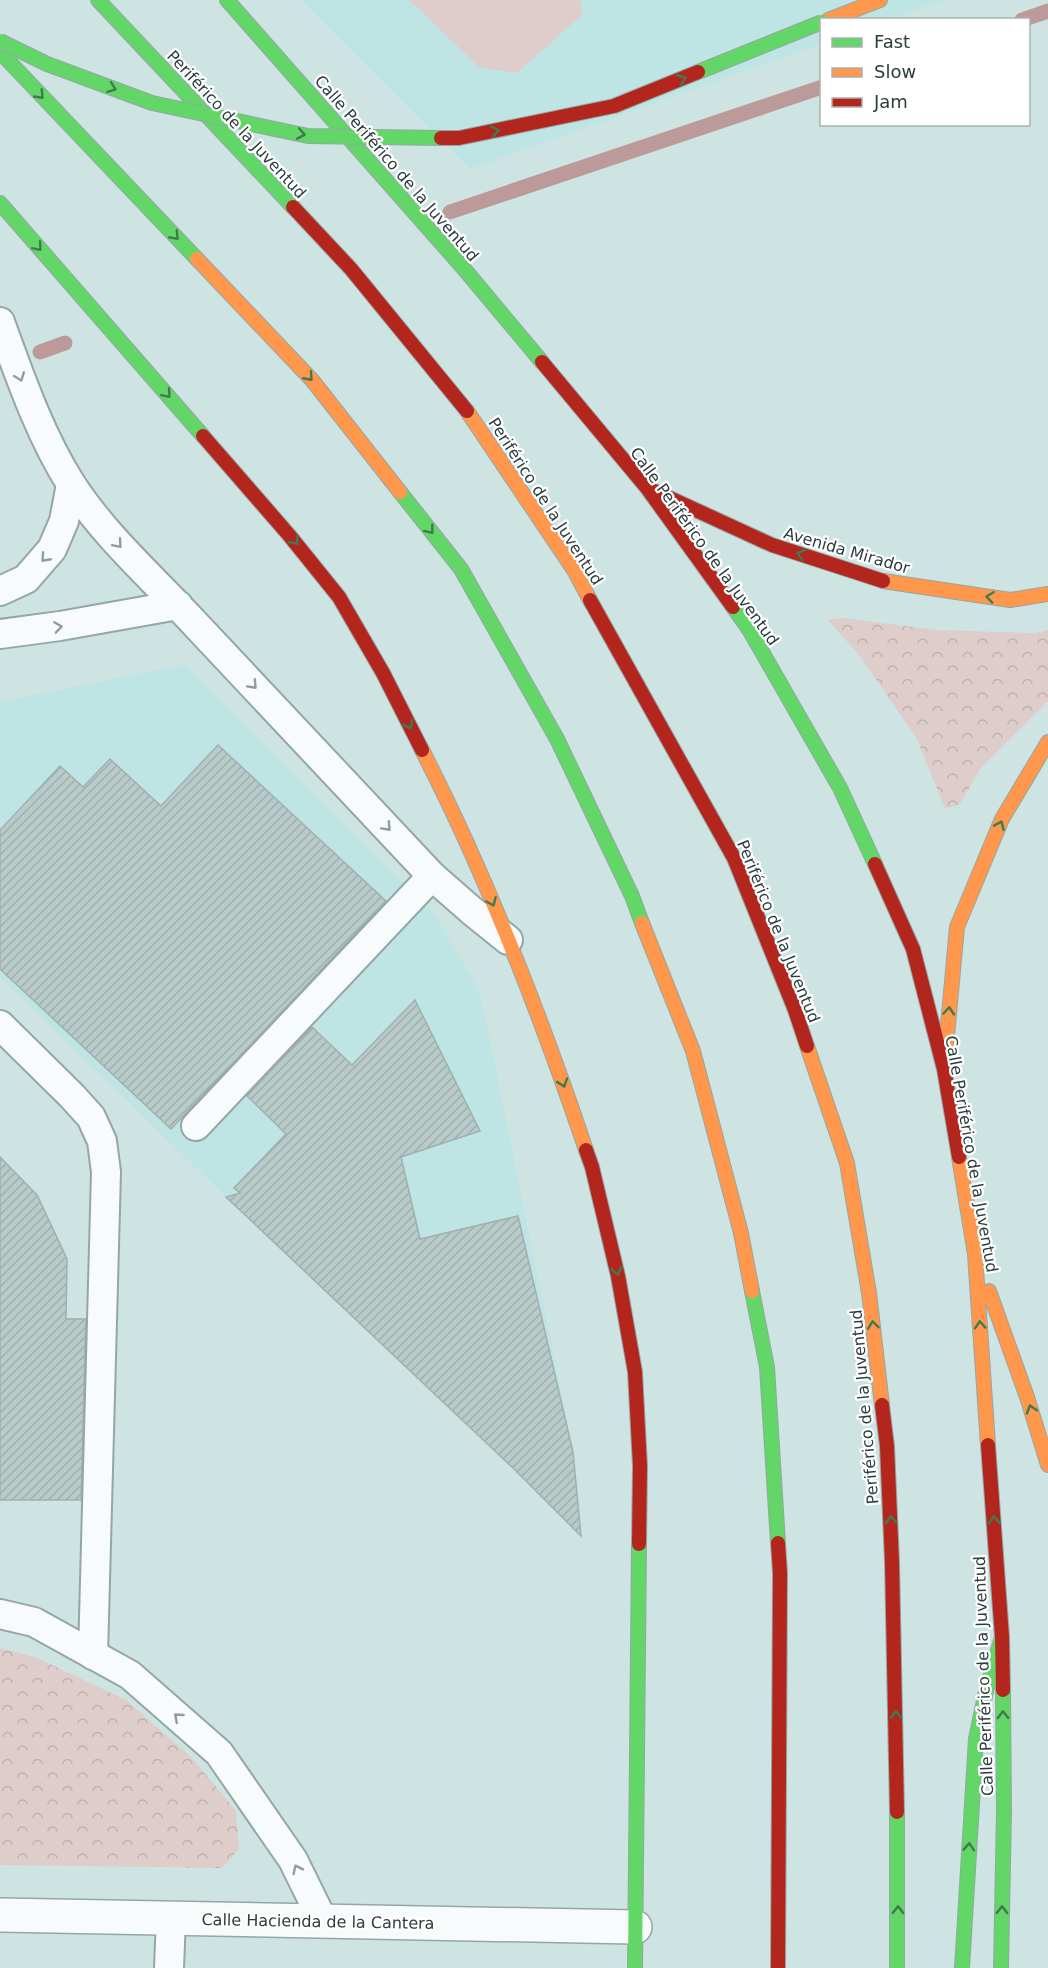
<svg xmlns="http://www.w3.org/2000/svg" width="1048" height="1968" viewBox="0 0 1048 1968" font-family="'DejaVu Sans',sans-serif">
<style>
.built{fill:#bee5e3}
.park{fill:url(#park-crowns)}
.garden{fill:#decdcb}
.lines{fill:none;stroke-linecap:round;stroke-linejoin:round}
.stream{stroke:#bd9a9a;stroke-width:15}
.building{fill:url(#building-hatch);stroke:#9fb0b0;stroke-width:1.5}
.lane-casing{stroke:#95a6a6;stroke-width:32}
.street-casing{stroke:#95a6a6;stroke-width:36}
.fast-casing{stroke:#95a6a6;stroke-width:16}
.slow-casing{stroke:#95a6a6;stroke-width:16}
.jam-casing{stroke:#95a6a6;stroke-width:16}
.lane{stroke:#f8fbfb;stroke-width:28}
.street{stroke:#f8fbfb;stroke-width:33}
.fast{stroke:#63d668;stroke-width:14}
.slow{stroke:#ff974d;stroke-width:14}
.jam{stroke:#b3261e;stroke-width:14}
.fast-bridge-casing{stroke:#95a6a6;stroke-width:16;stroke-linecap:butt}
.jam-bridge-casing{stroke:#95a6a6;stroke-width:16;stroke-linecap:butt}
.fast-bridge{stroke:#63d668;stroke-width:14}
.jam-bridge{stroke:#b3261e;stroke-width:14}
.oneway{stroke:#427a4e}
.oneway2{stroke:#929c9c}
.labels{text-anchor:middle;stroke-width:4.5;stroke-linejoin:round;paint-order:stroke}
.street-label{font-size:16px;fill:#2c3d3d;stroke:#fff}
</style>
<defs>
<pattern id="park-crowns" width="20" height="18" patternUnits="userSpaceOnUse" patternTransform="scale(1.5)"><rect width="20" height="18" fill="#decdcb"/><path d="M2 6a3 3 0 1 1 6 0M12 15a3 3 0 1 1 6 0" fill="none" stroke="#bfb1af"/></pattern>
<pattern id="building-hatch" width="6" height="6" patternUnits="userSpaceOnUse" patternTransform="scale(1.5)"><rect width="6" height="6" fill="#b8cbc9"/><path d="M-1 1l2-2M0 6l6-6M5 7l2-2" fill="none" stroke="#9eafae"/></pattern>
</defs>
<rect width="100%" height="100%" fill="#cde4e3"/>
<g class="built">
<polygon points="301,0 944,0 889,19 822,20 821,44 470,169"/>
<polygon points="185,664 435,915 480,992 573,1451 581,1536 513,1468 226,1197 0,977 0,702"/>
</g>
<g class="park">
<polygon points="844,618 936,630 1037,633 1048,630 1048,701 980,769 960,804 945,809 916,737 859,655 828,620"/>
<polygon points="0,1648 35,1657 126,1700 191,1757 236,1811 239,1849 222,1868 0,1865"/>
</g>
<polygon class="garden" points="409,0 580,0 583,14 517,73 479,67"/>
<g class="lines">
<g class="stream">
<polyline points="1022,20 1048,11"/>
<polyline points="450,212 822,87"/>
<polyline points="40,352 65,343"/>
</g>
</g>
<g class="building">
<polygon points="218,745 386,901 171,1129 0,969 0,830 60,766 83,787 110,759 161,806"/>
<polygon points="415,1000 480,1131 401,1157 420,1239 518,1216 573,1452 581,1536 513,1468 226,1197 240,1193 234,1188 286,1134 247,1096 312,1027 352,1065"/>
<polygon points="0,1157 37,1195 67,1259 66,1319 86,1319 81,1500 0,1500"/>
</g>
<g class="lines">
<g class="lane-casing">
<g id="lane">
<path d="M0,322C20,377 40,435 71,484C106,538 155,580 198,627C276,710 354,793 432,876L472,911L508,940"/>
<polyline points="0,591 26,579 52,549 64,521 71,484"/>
<polyline points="0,634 60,626 178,605"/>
<polyline points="0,1025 72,1096 91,1117 102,1141 106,1172 93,1655"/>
<polyline points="196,1126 432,876"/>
<polyline points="0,1614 34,1622 130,1675 219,1753 293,1860 323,1921"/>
<polyline points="169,1968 171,1918"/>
</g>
</g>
<g class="street-casing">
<polyline id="street" points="0,1915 635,1927"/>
</g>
<g class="fast-casing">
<g id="fast">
<polyline points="98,0 293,207"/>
<polyline points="227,0 465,270 542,362"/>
<polyline points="0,52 197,259"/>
<polyline points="0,203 203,436"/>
<polyline points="400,492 461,569 557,739 632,896 642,923"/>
<polyline points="733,607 750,631 840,788 875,864"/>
<polyline points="752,1291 767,1367 778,1543"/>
<polyline points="635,1968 639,1544"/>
<polyline points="897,1968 897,1812"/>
<polyline points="962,1968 976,1739 986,1691 1002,1637"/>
<polyline points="1001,1968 1004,1811 1003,1690"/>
</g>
</g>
<g class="slow-casing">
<g id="slow">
<polyline points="828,20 880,0"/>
<polyline points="197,259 312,380 400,492"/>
<polyline points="467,411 574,570 590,600"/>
<polyline points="883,581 1010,600 1048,594"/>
<path d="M422,750C488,878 540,1014 586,1150"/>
<polyline points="642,923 693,1051 741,1233 752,1291"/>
<polyline points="807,1046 847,1163 869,1293 882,1405"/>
<polyline points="946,1047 957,927 1002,819 1048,742"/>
<polyline points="959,1157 975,1254 988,1445"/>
<polyline points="989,1291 1027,1397 1048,1465"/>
</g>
</g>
<g class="jam-casing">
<g id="jam">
<polyline points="293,207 351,269 467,411"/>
<polyline points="542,362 647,488 733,607"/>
<polyline points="203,436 289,535 339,597 383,673 422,750"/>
<polyline points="650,489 772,545 883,581"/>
<polyline points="590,600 734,858 795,1010 807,1046"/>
<polyline points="875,864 913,949 944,1069 959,1157"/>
<polyline points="586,1150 592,1167 618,1276 635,1372 640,1466 639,1544"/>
<polyline points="882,1405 887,1446 892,1562 897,1812"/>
<polyline points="988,1445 1002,1637 1003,1690"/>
<polyline points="778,1968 780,1573 778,1543"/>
</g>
</g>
<use href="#lane" class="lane"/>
<use href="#street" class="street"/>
<use href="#fast" class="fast"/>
<use href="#slow" class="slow"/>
<use href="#jam" class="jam"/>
<g class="fast-bridge-casing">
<g id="fast-bridge">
<polyline points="0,41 47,64 152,103 308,136 441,138"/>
<polyline points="698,72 822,22"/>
</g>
</g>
<g class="jam-bridge-casing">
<polyline id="jam-bridge" points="441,138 459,138 614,106 698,72"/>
</g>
<use href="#fast-bridge" class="fast-bridge"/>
<use href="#jam-bridge" class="jam-bridge"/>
</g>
<defs><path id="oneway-chevron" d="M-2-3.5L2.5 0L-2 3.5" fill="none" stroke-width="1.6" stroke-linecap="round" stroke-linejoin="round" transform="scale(1.5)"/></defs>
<g class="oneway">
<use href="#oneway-chevron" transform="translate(682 79) rotate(-22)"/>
<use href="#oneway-chevron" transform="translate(112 88) rotate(20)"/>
<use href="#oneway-chevron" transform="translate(40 95) rotate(46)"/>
<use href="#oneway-chevron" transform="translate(495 131) rotate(-12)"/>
<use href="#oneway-chevron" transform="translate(301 134) rotate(10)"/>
<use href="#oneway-chevron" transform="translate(175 236) rotate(47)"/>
<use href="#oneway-chevron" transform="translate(38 247) rotate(49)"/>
<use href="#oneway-chevron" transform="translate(309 377) rotate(48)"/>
<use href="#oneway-chevron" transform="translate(167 394) rotate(49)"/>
<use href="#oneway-chevron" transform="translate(430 530) rotate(52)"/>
<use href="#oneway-chevron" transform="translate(295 541) rotate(51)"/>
<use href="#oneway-chevron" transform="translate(801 554) rotate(-162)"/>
<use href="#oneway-chevron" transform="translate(990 597) rotate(-172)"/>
<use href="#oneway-chevron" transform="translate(409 725) rotate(63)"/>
<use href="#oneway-chevron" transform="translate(1000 825) rotate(-66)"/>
<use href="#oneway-chevron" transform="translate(492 902) rotate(67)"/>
<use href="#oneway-chevron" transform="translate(949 1011) rotate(-85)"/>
<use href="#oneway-chevron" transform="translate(563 1083) rotate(71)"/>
<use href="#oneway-chevron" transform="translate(617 1271) rotate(77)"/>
<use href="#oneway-chevron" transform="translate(873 1325) rotate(-97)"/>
<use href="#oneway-chevron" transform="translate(980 1325) rotate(-94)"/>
<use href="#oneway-chevron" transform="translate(1031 1409) rotate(-108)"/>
<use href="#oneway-chevron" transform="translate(891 1520) rotate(-93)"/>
<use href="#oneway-chevron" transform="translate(994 1520) rotate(-94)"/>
<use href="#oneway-chevron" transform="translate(896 1715) rotate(-91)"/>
<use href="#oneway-chevron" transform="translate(1003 1715) rotate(-91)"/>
<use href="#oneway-chevron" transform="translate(969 1847) rotate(-86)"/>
<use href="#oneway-chevron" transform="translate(898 1910) rotate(-89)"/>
<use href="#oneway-chevron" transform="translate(1002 1910) rotate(-89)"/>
</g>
<g class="oneway2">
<use href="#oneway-chevron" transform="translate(20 377) rotate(69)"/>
<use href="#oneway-chevron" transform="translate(118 544) rotate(49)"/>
<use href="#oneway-chevron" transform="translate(45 558) rotate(132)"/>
<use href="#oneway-chevron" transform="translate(58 627) rotate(-8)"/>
<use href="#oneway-chevron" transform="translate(253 685) rotate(47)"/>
<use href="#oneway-chevron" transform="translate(387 827) rotate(47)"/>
<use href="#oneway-chevron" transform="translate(178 1717) rotate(-139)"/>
<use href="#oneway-chevron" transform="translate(297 1869) rotate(-116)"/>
</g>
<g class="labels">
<g class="street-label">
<text transform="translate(237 124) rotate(47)" y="6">Periférico de la Juventud</text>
<text transform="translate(397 168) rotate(49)" y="6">Calle Periférico de la Juventud</text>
<text transform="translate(546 501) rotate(57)" y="6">Periférico de la Juventud</text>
<text transform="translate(705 546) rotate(54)" y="6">Calle Periférico de la Juventud</text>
<text transform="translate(847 550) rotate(16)" y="6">Avenida Mirador</text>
<text transform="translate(779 931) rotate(68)" y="6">Periférico de la Juventud</text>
<text transform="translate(972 1154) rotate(80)" y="6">Calle Periférico de la Juventud</text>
<text transform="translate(864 1407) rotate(-95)" y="6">Periférico de la Juventud</text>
<text transform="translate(983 1676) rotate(-92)" y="6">Calle Periférico de la Juventud</text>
<text transform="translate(318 1921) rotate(1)" y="6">Calle Hacienda de la Cantera</text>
</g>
</g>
<rect x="820" y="18" width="210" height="108" fill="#ffffff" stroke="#abb1b1" stroke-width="1.5"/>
<rect x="832" y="38" width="30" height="9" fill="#63d668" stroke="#abb1b1" stroke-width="1.5"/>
<text x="874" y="48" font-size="18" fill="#2c3d3d">Fast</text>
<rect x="832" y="68" width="30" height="9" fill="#ff974d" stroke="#abb1b1" stroke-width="1.5"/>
<text x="874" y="78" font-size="18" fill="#2c3d3d">Slow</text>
<rect x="832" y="98" width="30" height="9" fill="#b3261e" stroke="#abb1b1" stroke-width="1.5"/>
<text x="874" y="108" font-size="18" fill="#2c3d3d">Jam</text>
</svg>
